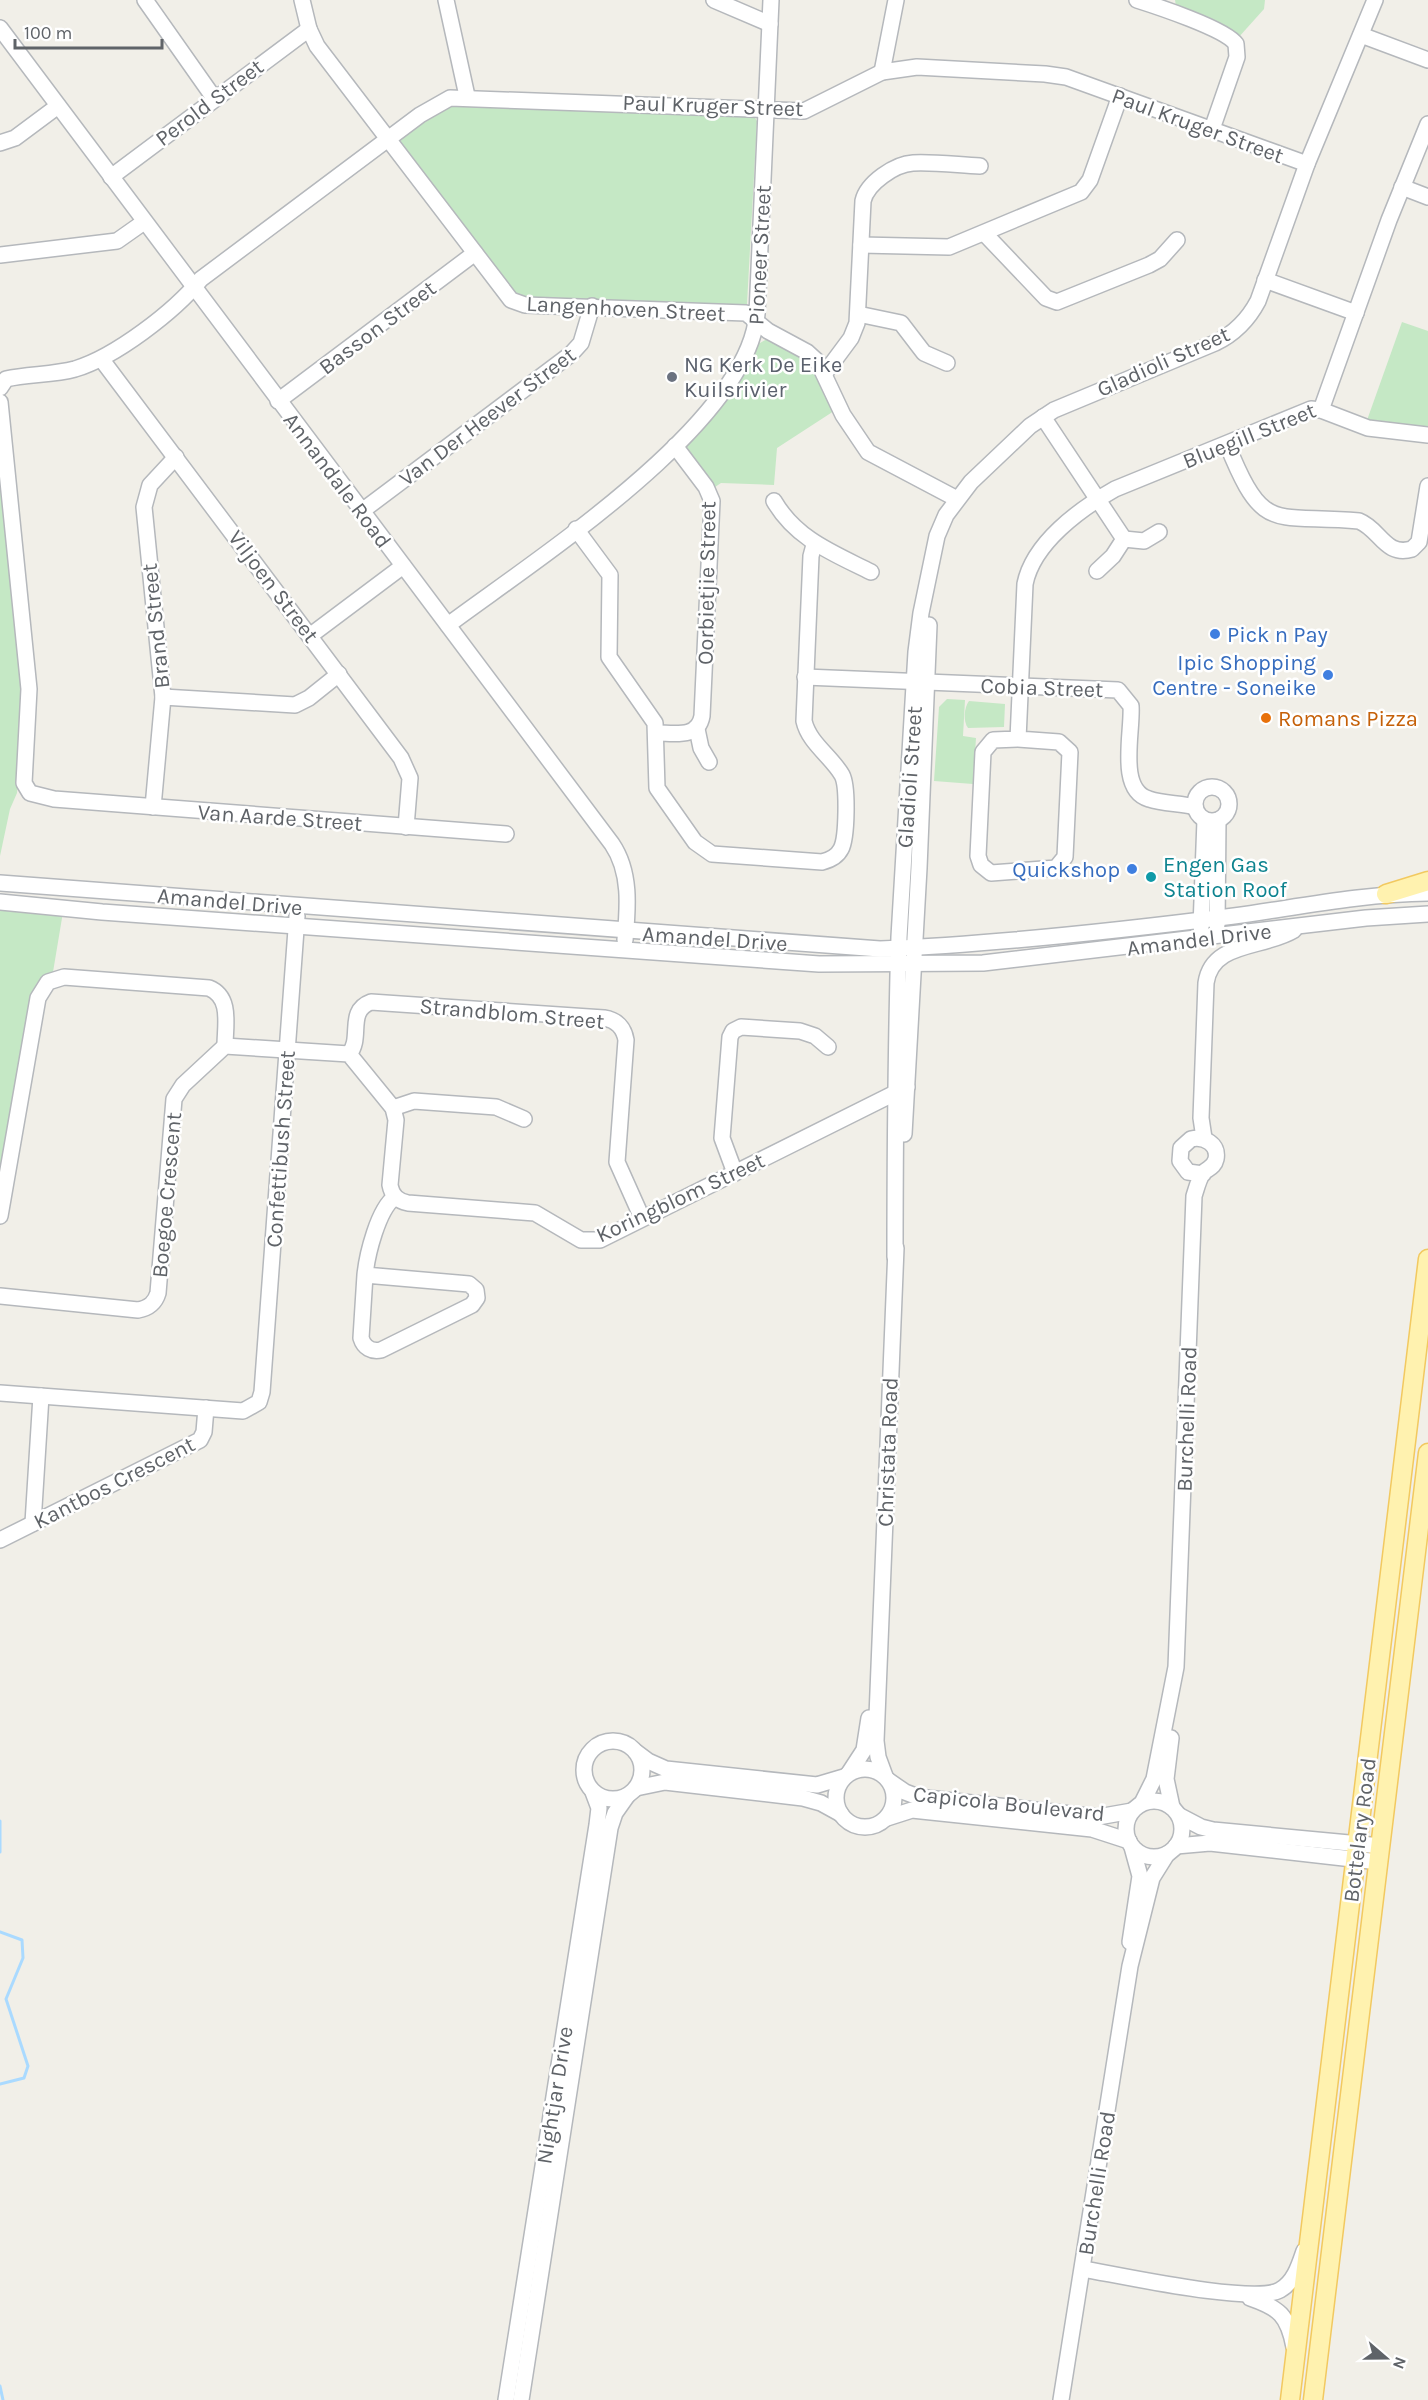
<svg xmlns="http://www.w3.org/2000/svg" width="1428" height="2400" viewBox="0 0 1428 2400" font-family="Karla,sans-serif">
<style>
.green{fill:#c5e8c5}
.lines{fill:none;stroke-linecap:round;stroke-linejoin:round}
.stream{stroke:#aadaff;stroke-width:3}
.minor-casing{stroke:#b5b8bc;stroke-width:18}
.major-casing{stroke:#f2c960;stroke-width:21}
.minor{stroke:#fff;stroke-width:15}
.major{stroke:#fff2af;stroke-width:18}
.worship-dot{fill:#6b7280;stroke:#fff;stroke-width:2}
.shop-dot{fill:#3f7fe0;stroke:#fff;stroke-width:2}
.food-dot{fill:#e8710a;stroke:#fff;stroke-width:2}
.culture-dot{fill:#0f9aa8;stroke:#fff;stroke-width:2}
.labels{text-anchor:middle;stroke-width:5;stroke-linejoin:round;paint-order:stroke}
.street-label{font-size:22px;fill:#5f6368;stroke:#fff}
.worship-label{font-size:22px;fill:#5b616d;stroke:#fff;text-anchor:start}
.shop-label{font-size:22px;fill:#366cbe;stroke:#fff;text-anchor:end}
.food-label{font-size:22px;fill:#c56008;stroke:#fff;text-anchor:start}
.culture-label{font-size:22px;fill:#0d838f;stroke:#fff;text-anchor:start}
</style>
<rect width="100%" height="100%" fill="#f1efe8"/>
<g class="green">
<polygon points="1175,0 1265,0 1264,9 1238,38 1176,6"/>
<polygon points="443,105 753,115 757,121 747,304 745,306 518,297 400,142 400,139"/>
<polygon points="1402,322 1428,331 1428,428 1366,423"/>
<polygon points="769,338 812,362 834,411 777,448 774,485 721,483 712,489 685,448 686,445 743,373 758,344"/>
<polygon points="0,456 24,706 17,793 10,809 0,856"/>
<polygon points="947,699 965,700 963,736 976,738 973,784 934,781 939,707"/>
<path d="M969,701L1005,704L1004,727L968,728C963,722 964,707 969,701Z"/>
<polygon points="0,908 63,912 53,972 37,983 31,996 0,1176"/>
</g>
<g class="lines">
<g class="stream">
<polyline points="0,1821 0,1852"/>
<polyline points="0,1932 22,1940 23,1958 6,1999 28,2066 24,2078 0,2084"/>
<polyline points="0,2386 3,2400"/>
</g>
<g class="minor-casing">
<g id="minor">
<polyline points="145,0 214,98"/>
<polyline points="302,0 309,29 317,46 511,300 525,305 746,313 768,331 807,352 818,362 843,415 868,452 957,499"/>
<polyline points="446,0 467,96"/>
<polyline points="714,0 770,24"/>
<path d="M1137,0C1156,6 1226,29 1236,44L1237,57L1212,129"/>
<path d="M0,28L612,844C631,872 628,907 625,940"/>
<polyline points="1361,35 1428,60"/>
<polyline points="882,72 896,0"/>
<polyline points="0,143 15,138 58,106"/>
<polyline points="111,177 309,29"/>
<polyline points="1402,187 1428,197"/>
<polyline points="985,234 1046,298 1057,302 1149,265 1160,259 1177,240"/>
<polyline points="861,245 949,247 1081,192 1090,180 1120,96"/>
<polyline points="0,255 117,241 144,222"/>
<polyline points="1265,280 1356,313"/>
<polyline points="858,314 901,323 924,353 947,363"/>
<polyline points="102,360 401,758 410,778 406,827"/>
<path d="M825,373L851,338L857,323L863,201C867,183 895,164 913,163C935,162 958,165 980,166"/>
<path d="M0,388L6,379C28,374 53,375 75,369C115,357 174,312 201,279L420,115L450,98L804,111L882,72L917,67L1045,74L1066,77L1307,164"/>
<polyline points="278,401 475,253"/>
<polyline points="0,402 29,689 24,783 30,793 54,799 506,834"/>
<polyline points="1321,410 1389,220 1428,124"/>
<polyline points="1043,417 1124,539 1113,556 1097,571"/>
<path d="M1227,444C1264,536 1273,513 1359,521C1380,529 1385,557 1412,549L1419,542L1428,486"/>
<path d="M774,501C796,539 833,553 871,572"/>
<polyline points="362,511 571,354 581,343 592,306"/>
<path d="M576,529L610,575L609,657L655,723L657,788L695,842L712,854L822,862C830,860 837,857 841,849C847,838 848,786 842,775C831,756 809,743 804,721L811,556L814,545"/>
<polyline points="1124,539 1144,541 1159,532"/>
<path d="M448,625C532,562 748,424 757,314L771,0"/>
<polyline points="311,635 403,566"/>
<path d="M805,677L1118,690L1131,706C1133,731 1117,790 1149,799C1164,804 1180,803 1195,807"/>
<polyline points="163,697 295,705 309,698 339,674"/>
<polyline points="697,729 701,748 709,762"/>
<path d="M656,733C674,733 698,739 702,716L712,501L706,487L675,446"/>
<path d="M1018,739L993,740L983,752L978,856L981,865L991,873L1056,868L1065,857L1070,752L1059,742L1018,739L1025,584C1033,543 1080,509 1115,489L1311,409L1321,410L1368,428L1428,435"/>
<circle cx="1212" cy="804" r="17"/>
<polyline points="153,807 163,697 144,507 150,485 176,457"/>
<path d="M0,883L880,949C999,944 1116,931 1234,916C1299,907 1362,894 1428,893"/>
<polyline points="0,902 102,912 819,964 983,963 1366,918 1428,914"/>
<polyline points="1217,925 1218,820"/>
<polyline points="1201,927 1205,820"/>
<path d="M349,1054C363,1038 346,1011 371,1002L604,1018C617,1020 624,1028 626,1040L617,1162L642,1218"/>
<polyline points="393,1108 414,1101 496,1107 524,1119"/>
<polyline points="904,1134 919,868 929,625"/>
<path d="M1204,1138L1201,1118L1206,983C1212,941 1263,949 1294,930"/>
<polyline points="735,1173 722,1138 730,1037 733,1031 741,1027 800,1031 815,1036 828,1047"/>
<path d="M0,1216L38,998L48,982L64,977L209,988C232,997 225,1026 225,1046"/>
<path d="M895,1257C895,1150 896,1043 899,937L916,652L921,613L937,536L946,515L971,482L1030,426L1054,410L1215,343C1234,334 1248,320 1258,301L1307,164L1375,0"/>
<path d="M365,1275L361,1338C364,1348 372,1352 381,1350L472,1305L477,1298L476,1290L469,1284L365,1275C367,1255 378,1209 395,1197"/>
<path d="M0,1296L138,1310C149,1308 155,1303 158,1293L174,1099L183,1085L225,1046L349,1054L393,1108L396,1120L390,1185C392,1196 398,1201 408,1203L535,1213L581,1240H600L907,1087"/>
<polyline points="0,1393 243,1411 259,1402 262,1392 297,916"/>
<polyline points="33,1523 41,1396"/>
<polyline points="0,1540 200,1440 204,1432 206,1408"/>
<polyline points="1171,1738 1166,1779 1172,1807"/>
<circle cx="613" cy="1770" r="29"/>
<polyline points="636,1752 648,1761 666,1769 817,1785 844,1777"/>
<circle cx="865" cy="1798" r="29"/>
<polyline points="849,1773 864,1750 869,1718"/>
<polyline points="885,1776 878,1757 876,1741 896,1248"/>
<polyline points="889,1781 905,1792 918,1797 1098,1817 1132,1811"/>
<polyline points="636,1788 665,1782 803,1798 821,1803 841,1814"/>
<circle cx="1154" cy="1829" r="28"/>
<path d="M1142,1803L1154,1779L1176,1667L1194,1196C1196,1190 1199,1178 1203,1173C1208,1168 1214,1168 1216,1159C1219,1144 1204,1136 1191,1139L1181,1148L1180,1161L1188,1172L1203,1174"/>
<polyline points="1180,1816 1201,1827 1213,1830 1381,1846"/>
<polyline points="887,1818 912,1810 1092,1829 1129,1841"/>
<polyline points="1176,1846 1210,1843 1379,1862"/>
<polyline points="1130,1942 1140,1876 1132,1847"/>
<path d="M1083,2269C1119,2275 1254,2305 1280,2290C1294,2282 1299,2266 1304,2251"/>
<path d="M1250,2298C1279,2308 1288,2315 1294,2347"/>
<polyline points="506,2400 597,1825 599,1808 593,1792"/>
<polyline points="521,2400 610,1828 615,1813 627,1796"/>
<polyline points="1061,2400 1130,1966 1152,1878 1167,1854"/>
</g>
</g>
<g class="major-casing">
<g id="major">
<polyline points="1386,894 1428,881"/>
<polyline points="1290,2400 1428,1259"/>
<polyline points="1313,2400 1428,1453"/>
</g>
</g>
<use href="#minor" class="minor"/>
<use href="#major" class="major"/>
</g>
<circle class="worship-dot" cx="672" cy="377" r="6"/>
<g class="shop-dot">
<circle cx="1215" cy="634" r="6"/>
<circle cx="1328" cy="675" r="6"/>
<circle cx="1132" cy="869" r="6"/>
</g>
<circle class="food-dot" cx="1266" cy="718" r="6"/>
<circle class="culture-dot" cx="1151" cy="877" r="6"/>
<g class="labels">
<g class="street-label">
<text transform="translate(209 102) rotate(-37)" y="8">Perold Street</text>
<text transform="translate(713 105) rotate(2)" y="8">Paul Kruger Street</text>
<text transform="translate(1198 125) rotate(20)" y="8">Paul Kruger Street</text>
<text transform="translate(759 255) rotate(-87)" y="8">Pioneer Street</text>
<text transform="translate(626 308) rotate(3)" y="8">Langenhoven Street</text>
<text transform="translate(377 327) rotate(-37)" y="8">Basson Street</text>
<text transform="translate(1163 361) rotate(-24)" y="8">Gladioli Street</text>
<text transform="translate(487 416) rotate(-37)" y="8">Van Der Heever Street</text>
<text transform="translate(1249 435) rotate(-22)" y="8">Bluegill Street</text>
<text transform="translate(338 480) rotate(53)" y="8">Annandale Road</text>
<text transform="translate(706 583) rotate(-89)" y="8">Oorbietjie Street</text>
<text transform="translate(274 586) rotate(53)" y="8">Viljoen Street</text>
<text transform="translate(155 626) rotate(-96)" y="8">Brand Street</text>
<text transform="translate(1042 687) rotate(2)" y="8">Cobia Street</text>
<text transform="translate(909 777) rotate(-86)" y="8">Gladioli Street</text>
<text transform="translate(280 817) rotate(4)" y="8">Van Aarde Street</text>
<text transform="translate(230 901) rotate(5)" y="8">Amandel Drive</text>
<text transform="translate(715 938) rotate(4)" y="8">Amandel Drive</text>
<text transform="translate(1199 939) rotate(-7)" y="8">Amandel Drive</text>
<text transform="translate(512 1013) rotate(5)" y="8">Strandblom Street</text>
<text transform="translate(280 1149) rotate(-86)" y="8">Confettibush Street</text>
<text transform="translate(166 1195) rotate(-85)" y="8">Boegoe Crescent</text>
<text transform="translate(680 1197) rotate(-25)" y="8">Koringblom Street</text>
<text transform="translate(1186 1419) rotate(-88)" y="8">Burchelli Road</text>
<text transform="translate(887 1452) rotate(-88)" y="8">Christata Road</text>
<text transform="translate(114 1482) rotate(-27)" y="8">Kantbos Crescent</text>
<text transform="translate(1009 1803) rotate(6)" y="8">Capicola Boulevard</text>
<text transform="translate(1359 1830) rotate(-83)" y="8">Bottelary Road</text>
<text transform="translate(554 2095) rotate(-81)" y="8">Nightjar Drive</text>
<text transform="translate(1096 2183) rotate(-81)" y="8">Burchelli Road</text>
</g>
<g class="worship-label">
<text x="684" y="372">NG Kerk De Eike<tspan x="684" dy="25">Kuilsrivier</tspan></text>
</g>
<g class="shop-label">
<text x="1227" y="642" text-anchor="start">Pick n Pay</text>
<text x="1316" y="670">Ipic Shopping<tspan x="1316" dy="25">Centre - Soneike</tspan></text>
<text x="1120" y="877">Quickshop</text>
</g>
<g class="food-label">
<text x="1278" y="726">Romans Pizza</text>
</g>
<g class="culture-label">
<text x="1163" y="872">Engen Gas<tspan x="1163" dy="25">Station Roof</tspan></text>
</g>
</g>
<g transform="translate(1386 2358) rotate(110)" stroke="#ffffff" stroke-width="4.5" paint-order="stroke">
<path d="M0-4.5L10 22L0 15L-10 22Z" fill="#5f6368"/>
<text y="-9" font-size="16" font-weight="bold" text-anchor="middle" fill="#5f6368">N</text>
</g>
<path d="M15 39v9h147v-9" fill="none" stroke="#5f6368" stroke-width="3"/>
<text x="24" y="39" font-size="18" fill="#5f6368" stroke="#ffffff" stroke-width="4.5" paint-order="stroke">100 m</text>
</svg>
